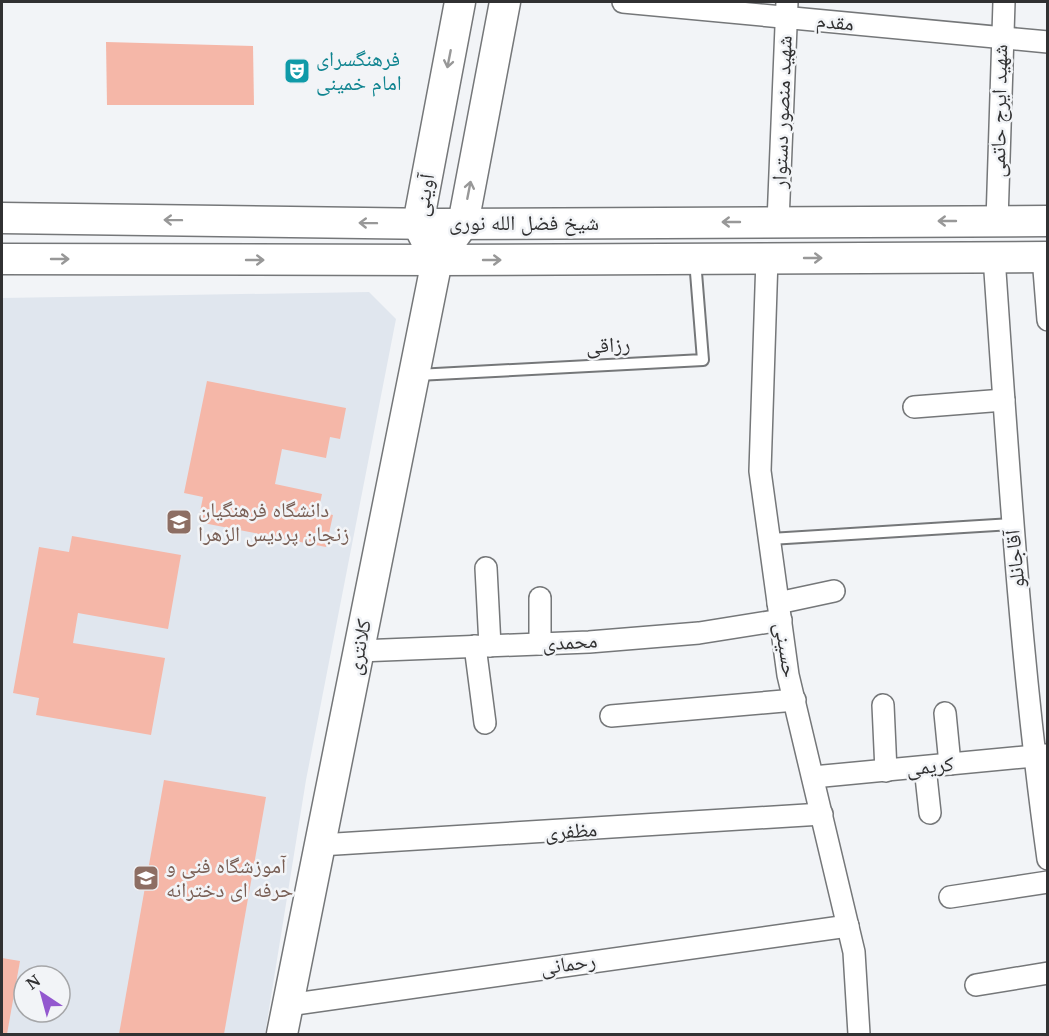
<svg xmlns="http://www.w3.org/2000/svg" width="1049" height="1036" viewBox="0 0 1049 1036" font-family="'Noto Serif','Noto Naskh Arabic',serif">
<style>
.built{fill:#e0e6ee;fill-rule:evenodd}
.building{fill:#f5b7a8}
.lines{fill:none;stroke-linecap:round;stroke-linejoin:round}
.lane-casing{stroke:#757779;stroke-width:14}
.street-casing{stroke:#757779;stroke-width:24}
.secondary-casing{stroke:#757779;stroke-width:33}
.lane{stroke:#fff;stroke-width:10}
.street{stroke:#fff;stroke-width:21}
.secondary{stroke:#fff;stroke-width:30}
.oneway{stroke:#989898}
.labels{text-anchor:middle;stroke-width:5;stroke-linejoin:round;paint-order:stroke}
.street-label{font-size:21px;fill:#313132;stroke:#f2f4f7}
.culture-label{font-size:21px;fill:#0d838f;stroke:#f2f4f7;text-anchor:start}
.education-label{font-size:21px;fill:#785e54;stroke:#f2f4f7;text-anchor:start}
</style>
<rect width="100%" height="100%" fill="#f2f4f7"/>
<path class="built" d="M369,292L396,319L306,780L265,1034H2V298ZM24,976H60V1012H24Z"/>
<g class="building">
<polygon points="106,42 253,46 254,105 107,105"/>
<polygon points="207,381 346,408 340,439 330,437 326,458 282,449 275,484 322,494 318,512 333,515 326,547 198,522 203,497 184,493"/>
<polygon points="72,536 181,555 168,629 78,613 73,643 165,658 151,735 36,715 39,698 13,693 39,547 69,552"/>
<polygon points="164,780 266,797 224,1034 119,1034"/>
<polygon points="2,958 20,961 7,1034 2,1034"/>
</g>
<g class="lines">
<g class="lane-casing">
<g id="lane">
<polyline points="417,375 703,360 695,260"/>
<polyline points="770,539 1012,524"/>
</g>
</g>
<g class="street-casing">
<g id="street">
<polyline points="623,2 1048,42"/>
<polyline points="997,221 1004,2"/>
<polyline points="778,222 787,2"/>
<path d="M994,257C1008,458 1020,659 1048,859"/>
<polyline points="1043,257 1048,320"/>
<polyline points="767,258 760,471 788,675 854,952 859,1034"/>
<polyline points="914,407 1004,400"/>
<polyline points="486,568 490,646"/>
<polyline points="778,603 834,591"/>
<polyline points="540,644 540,598"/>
<polyline points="475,646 485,723"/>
<polyline points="359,651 589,642 699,633 781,620"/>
<polyline points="883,705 886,771"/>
<polyline points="945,713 950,764"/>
<polyline points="611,716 795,700"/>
<polyline points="925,767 930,813"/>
<polyline points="813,777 1045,755"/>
<polyline points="320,845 822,814"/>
<polyline points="950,897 1048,882"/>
<polyline points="976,985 1048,973"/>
<polyline points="288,1005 848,926"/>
</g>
</g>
<g class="secondary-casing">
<g id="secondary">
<polyline points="2,218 437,224 1048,221"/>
<polyline points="427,242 418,224 460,2"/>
<polyline points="2,259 437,260 1048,257"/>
<polyline points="282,1034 437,260 463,224 505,2"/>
</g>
</g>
<use href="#lane" class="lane"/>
<use href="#street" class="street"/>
<use href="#secondary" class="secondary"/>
</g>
<defs><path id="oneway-shaft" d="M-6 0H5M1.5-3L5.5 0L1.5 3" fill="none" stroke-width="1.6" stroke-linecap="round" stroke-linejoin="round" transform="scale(1.5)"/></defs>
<g class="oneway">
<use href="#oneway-shaft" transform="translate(449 59) rotate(101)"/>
<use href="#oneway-shaft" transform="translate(469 190) rotate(-79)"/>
<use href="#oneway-shaft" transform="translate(173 220) rotate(-179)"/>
<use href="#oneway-shaft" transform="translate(947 221) rotate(180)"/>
<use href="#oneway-shaft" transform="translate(731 222) rotate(180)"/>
<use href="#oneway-shaft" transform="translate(368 223) rotate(-179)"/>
<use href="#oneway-shaft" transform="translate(813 258)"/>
<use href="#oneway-shaft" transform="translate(60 259)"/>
<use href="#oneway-shaft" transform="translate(255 260)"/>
<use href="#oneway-shaft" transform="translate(492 260)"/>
</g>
<defs>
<g id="theatre-square" transform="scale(1.35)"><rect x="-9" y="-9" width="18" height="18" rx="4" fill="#0f9aa8" stroke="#f2f4f7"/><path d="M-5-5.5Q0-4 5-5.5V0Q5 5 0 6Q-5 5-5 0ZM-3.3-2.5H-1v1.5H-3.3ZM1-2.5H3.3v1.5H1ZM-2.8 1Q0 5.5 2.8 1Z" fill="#fff"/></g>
<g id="university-square" transform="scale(1.35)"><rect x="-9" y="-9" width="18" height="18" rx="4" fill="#8d6e63" stroke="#f2f4f7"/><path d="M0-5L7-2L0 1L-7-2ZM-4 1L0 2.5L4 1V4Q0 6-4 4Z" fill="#fff"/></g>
<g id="school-square" transform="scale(1.35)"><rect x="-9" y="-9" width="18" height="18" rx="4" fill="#8d6e63" stroke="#f2f4f7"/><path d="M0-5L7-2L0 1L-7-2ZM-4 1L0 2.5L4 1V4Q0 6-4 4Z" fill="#fff"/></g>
</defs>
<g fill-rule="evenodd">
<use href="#theatre-square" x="297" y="71"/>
<use href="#university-square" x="179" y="522"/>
<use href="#school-square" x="146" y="878"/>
</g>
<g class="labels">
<g class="street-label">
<text transform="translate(835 22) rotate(5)" y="7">مقدم</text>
<text transform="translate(999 111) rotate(-89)" y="7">شهید ایرج حاتمی</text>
<text transform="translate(782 112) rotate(-88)" y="7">شهید منصور دستوار</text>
<text transform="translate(424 195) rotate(-81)" y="7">آوینی</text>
<text x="524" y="230">شیخ فضل الله نوری</text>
<text transform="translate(608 345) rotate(-3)" y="7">رزاقی</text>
<text transform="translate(1015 559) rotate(-95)" y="7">آقاجانلو</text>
<text transform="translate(570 642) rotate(-3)" y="7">محمدی</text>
<text transform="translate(359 647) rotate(-79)" y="7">کلانتری</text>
<text transform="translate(786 650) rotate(81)" y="7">حسینی</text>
<text transform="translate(930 766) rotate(-6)" y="7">کریمی</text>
<text transform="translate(571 831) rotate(-4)" y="7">مظفری</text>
<text transform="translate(568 964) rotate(-8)" y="7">رحمانی</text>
</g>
<g class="culture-label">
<text x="316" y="66">فرهنگسرای<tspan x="316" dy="24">امام خمینی</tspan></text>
</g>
<g class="education-label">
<text x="198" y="517">دانشگاه فرهنگیان<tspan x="198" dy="24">زنجان پردیس الزهرا</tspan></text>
<text x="166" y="873">آموزشگاه فنی و<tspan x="166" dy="24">حرفه ای دخترانه</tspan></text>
</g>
</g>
<rect width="1049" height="1036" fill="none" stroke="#313132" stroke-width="6"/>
<g transform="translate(42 994) rotate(324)"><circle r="28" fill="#f2f4f7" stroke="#a5a6a8" stroke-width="1.5"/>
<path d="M0-4.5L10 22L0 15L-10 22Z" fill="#9358cf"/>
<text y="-9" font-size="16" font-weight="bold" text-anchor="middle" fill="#313132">N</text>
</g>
</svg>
